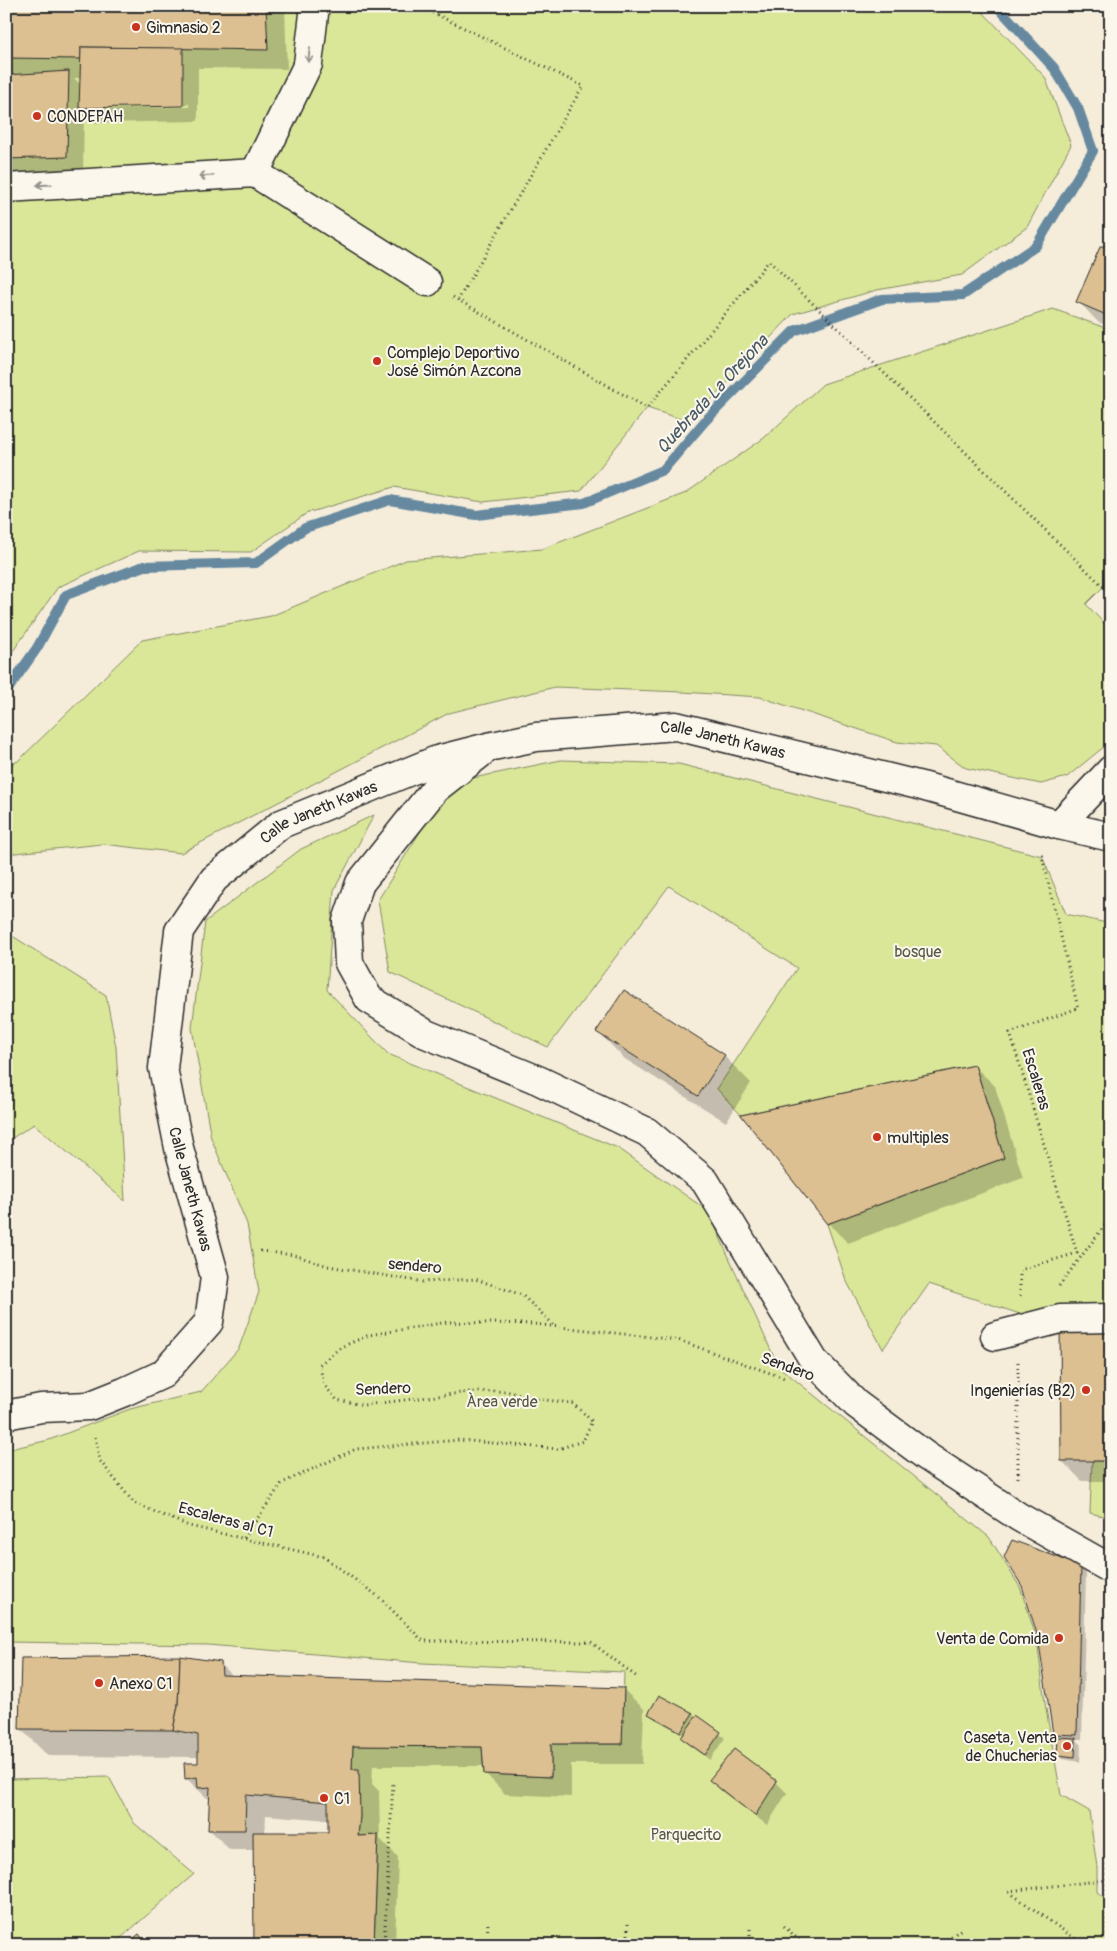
<svg xmlns="http://www.w3.org/2000/svg" width="1117" height="1951" viewBox="0 0 1117 1951" font-family="Pangolin,sans-serif">
<style>
.green{fill:#dae799;stroke:#828962}
.shadow{fill:#0003;fill-rule:evenodd}
.lines{fill:none;stroke-linecap:round;stroke-linejoin:round}
.stream{stroke:#6689a0;stroke-width:10}
.building{fill:#dcc091;stroke:#2b2b2b}
.minor-casing{stroke:#2b2b2b;stroke-width:31}
.path{stroke:#2b2b2b;stroke-width:3;stroke-dasharray:1 4;stroke-linecap:butt}
.minor{stroke:#fbf7ec;stroke-width:28}
.oneway{stroke:#93918c}
.poi-dot{fill:#c8321e;stroke:#fbf7ec;stroke-width:2}
.labels{text-anchor:middle;stroke-width:4;stroke-linejoin:round;paint-order:stroke}
.poi-label{font-size:16px;fill:#2b2b2b;stroke:#fbf7ec;text-anchor:start}
.street-label{font-size:16px;fill:#2b2b2b;stroke:#fbf7ec}
.park-label{font-size:16px;fill:#575a46;stroke:#fbf7ec}
.water-label{font-size:18px;font-style:italic;fill:#495a66;stroke:#fbf7ec}
</style>
<rect width="100%" height="100%" fill="#f5ecda"/>
<filter id="ink" filterUnits="userSpaceOnUse"><feTurbulence type="fractalNoise" baseFrequency=".02" numOctaves="2"/><feDisplacementMap in="SourceGraphic" scale="10" xChannelSelector="R" yChannelSelector="G"/><feConvolveMatrix kernelMatrix="1 2 1 2 8 2 1 2 1" color-interpolation-filters="sRGB"/></filter>
<g filter="url(#ink)">
<g class="green">
<polygon points="6,6 977,6 1045,77 1071,145 1027,227 962,275 877,290 793,314 690,422 647,408 581,491 483,502 394,487 307,513 251,552 139,551 58,587 6,661"/>
<polygon points="1053,309 1111,330 1111,579 1086,604 1111,631 1111,741 1067,777 1041,784 966,768 936,746 897,742 760,697 682,692 555,687 449,713 181,853 102,844 6,854 6,766 18,761 142,640 271,616 406,560 542,549 686,493 764,438 823,384"/>
<polygon points="561,760 679,764 1042,856 1066,914 1111,924 1111,1317 1060,1319 1020,1314 929,1284 883,1349 846,1280 827,1224 1004,1158 975,1065 741,1115 717,1089 797,968 669,886 548,1047 390,972 378,900 428,819 454,782"/>
<polygon points="374,815 334,890 327,990 388,1054 618,1148 708,1211 778,1366 989,1537 1020,1587 1037,1639 1045,1703 1061,1795 1089,1811 1097,1867 1097,1892 1111,1903 1111,1945 374,1945 378,1835 358,1836 360,1816 352,1769 353,1746 482,1747 484,1774 551,1777 551,1744 622,1744 624,1672 422,1663 208,1645 6,1642 6,1450 49,1440 130,1409 201,1392 239,1348 259,1292 247,1224 211,1138 192,1028 205,922 301,849"/>
<polygon points="6,932 106,995 116,1047 125,1201 34,1124 6,1142"/>
<polygon points="1092,1461 1111,1461 1111,1518 1090,1513"/>
<polygon points="109,1777 134,1823 194,1874 113,1945 6,1945 6,1779"/>
</g>
<g class="shadow">
<path d="M6,6H285L287,69L198,68V121L96,123L84,111L83,173L6,174ZM74,78H81V85ZM189,104V107L95,109V106Z"/>
<polygon points="1111,244 1111,327 1098,322 1078,301"/>
<polygon points="598,1032 724,1056 751,1083 726,1122 625,1059"/>
<polygon points="974,1066 995,1086 1023,1178 848,1243 828,1223"/>
<polygon points="1111,1320 1111,1481 1082,1481 1062,1461"/>
<polygon points="1080,1567 1086,1573 1082,1739 1076,1739 1081,1744 1080,1762 1063,1759 1058,1754 1059,1738 1055,1734"/>
<path d="M220,1663L233,1676L623,1689L644,1709L642,1764H571V1797L505,1794L485,1773L484,1766H373L372,1784L379,1791L380,1839L398,1857L395,1945H256L254,1850H230L209,1829L211,1798H207L186,1778L199,1764V1757L48,1756L20,1728ZM266,1815L329,1820V1834L265,1833Z"/>
<polygon points="660,1697 693,1714 725,1738 710,1760 687,1743 682,1738 684,1735 655,1719 650,1714"/>
<polygon points="734,1751 776,1782 787,1793 767,1825 721,1791 710,1780"/>
<polygon points="609,1939 614,1945 581,1945"/>
</g>
<g class="lines">
<polyline class="stream" points="6,692 37,648 66,595 144,566 256,563 305,528 390,500 476,515 584,503 663,470 705,421 794,331 882,299 963,295 1036,246 1093,151 1078,108 1054,68 997,6"/>
</g>
<g class="building">
<polygon points="6,6 266,6 268,50 81,47 81,59 6,58"/>
<polygon points="81,47 183,48 183,106 79,108"/>
<polygon points="69,71 67,157 6,159 6,75"/>
<polygon points="1111,243 1111,317 1076,302 1100,247"/>
<polygon points="624,990 725,1055 698,1096 596,1032"/>
<polygon points="975,1065 1004,1158 827,1224 741,1115"/>
<polygon points="1111,1318 1111,1461 1061,1461 1060,1319"/>
<polygon points="1012,1540 1081,1566 1077,1735 1053,1734 1038,1637 1022,1586 1004,1557"/>
<polygon points="180,1656 178,1706 173,1730 19,1729 21,1658"/>
<polygon points="180,1656 221,1662 222,1675 624,1688 622,1744 551,1744 551,1777 484,1774 482,1747 353,1746 352,1769 359,1769 360,1816 358,1836 378,1835 374,1945 254,1945 253,1832 328,1832 328,1802 246,1795 245,1830 208,1830 210,1787 198,1788 197,1777 185,1779 184,1763 198,1763 198,1735 173,1730 178,1706"/>
<polygon points="659,1695 693,1713 681,1732 648,1714"/>
<polygon points="697,1715 721,1732 705,1755 681,1738"/>
<polygon points="1058,1737 1076,1738 1075,1757 1057,1755"/>
<polygon points="734,1749 777,1781 755,1816 709,1780"/>
<polygon points="139,1934 147,1945 126,1945"/>
<polygon points="610,1938 610,1945 580,1945 579,1939"/>
</g>
<g class="lines">
<g class="minor-casing">
<g id="minor">
<polyline points="255,173 308,64 314,14 313,6"/>
<polyline points="6,188 255,173 427,282"/>
<polyline points="481,753 435,789 360,883 347,921 349,963 369,999 426,1034 538,1080 647,1132 705,1181 814,1361 856,1404 926,1456 1019,1517 1111,1569"/>
<polyline points="1059,825 1111,770"/>
<polyline points="995,1336 1060,1319 1111,1318"/>
<path id="s1" d="M6,1415L41,1408L89,1406L124,1392L163,1374L209,1322L215,1277L179,1148L163,1068L179,931L214,879L281,824L437,760L488,747L536,737L676,726L922,786L1059,825L1111,837"/>
</g>
</g>
<g class="path">
<polyline points="419,6 583,86 458,300"/>
<polyline points="453,297 647,408 769,261 1111,594"/>
<polyline points="260,1251 294,1255 328,1266 423,1282 475,1279 522,1295 555,1326"/>
<polyline points="1059,1286 1111,1217"/>
<polyline points="1020,1296 1020,1270 1077,1253 1010,1033 1078,1008 1042,856 1044,853"/>
<polyline points="1018,1362 1018,1479"/>
<polyline points="95,1437 100,1461 134,1503 189,1526 324,1557 379,1597 423,1641 591,1642 637,1677"/>
<polyline points="244,1538 282,1483 356,1449 459,1440 558,1449 583,1441 592,1421 572,1403 537,1399 506,1391 469,1392 364,1405 337,1400 325,1386 319,1365 341,1347 369,1335 448,1322 533,1324 678,1340 787,1379"/>
<polyline points="1107,1859 1107,1945"/>
<polyline points="1008,1891 1107,1880"/>
<polyline points="1009,1892 1084,1945"/>
<polyline points="628,1924 628,1945"/>
<polyline points="784,1926 804,1945"/>
<polyline points="384,1945 393,1783"/>
<polyline points="487,1945 488,1923"/>
<polyline points="750,1945 750,1927"/>
<polyline points="939,1945 963,1928"/>
</g>
<use href="#minor" class="minor"/>
</g>
<defs><path id="oneway-shaft" d="M-6 0H5M1.5-3L5.5 0L1.5 3" fill="none" stroke-width="1.6" stroke-linecap="round" stroke-linejoin="round" transform="scale(1.25)"/></defs>
<g class="oneway">
<use href="#oneway-shaft" transform="translate(309 55) rotate(97)"/>
<use href="#oneway-shaft" transform="translate(206 176) rotate(177)"/>
<use href="#oneway-shaft" transform="translate(44 185) rotate(177)"/>
</g>
</g>
<g class="poi-dot">
<circle cx="136" cy="27" r="5"/>
<circle cx="37" cy="116" r="5"/>
<circle cx="377" cy="361" r="5"/>
<circle cx="877" cy="1137" r="5"/>
<circle cx="1086" cy="1390" r="5"/>
<circle cx="1059" cy="1638" r="5"/>
<circle cx="99" cy="1683" r="5"/>
<circle cx="1067" cy="1746" r="5"/>
<circle cx="324" cy="1798" r="5"/>
</g>
<g class="labels">
<g class="poi-label">
<text x="146" y="33">Gimnasio 2</text>
<text x="47" y="122">CONDEPAH</text>
<text x="387" y="358">Complejo Deportivo<tspan x="387" dy="18">José Simón Azcona</tspan></text>
<text x="887" y="1143">multiples</text>
<text x="1076" y="1396" text-anchor="end">Ingenierías (B2)</text>
<text x="1049" y="1644" text-anchor="end">Venta de Comida</text>
<text x="109" y="1689">Anexo C1</text>
<text x="1057" y="1743" text-anchor="end">Caseta, Venta<tspan x="1057" dy="18">de Chucherias</tspan></text>
<text x="334" y="1804">C1</text>
</g>
<g class="street-label">
<text dy="6" stroke="none"><textPath href="#s1" startOffset="1241">Calle Janeth Kawas</textPath></text>
<text dy="6" stroke="none"><textPath href="#s1" startOffset="821">Calle Janeth Kawas</textPath></text>
<text transform="translate(1037 1079) rotate(73)" y="6">Escaleras</text>
<text transform="translate(191 1189) rotate(75)" y="6">Calle Janeth Kawas</text>
<text transform="translate(415 1265) rotate(5)" y="6">sendero</text>
<text transform="translate(788 1366) rotate(20)" y="6">Sendero</text>
<text transform="translate(383 1388) rotate(-2)" y="6">Sendero</text>
<text transform="translate(226 1519) rotate(15)" y="6">Escaleras al C1</text>
</g>
<g class="park-label">
<text x="918" y="957">bosque</text>
<text x="502" y="1407">Àrea verde</text>
<text x="686" y="1840">Parquecito</text>
</g>
<g class="water-label">
<text transform="translate(712 394) rotate(-47)" y="6">Quebrada La Orejona</text>
</g>
</g>
<rect width="1117" height="1951" fill="none" stroke="#fbf7ec" stroke-width="25"/>
<rect x="12" y="12" width="1092" height="1926" fill="none" stroke="#2b2b2b" stroke-width="2" filter="url(#ink)"/>
</svg>
